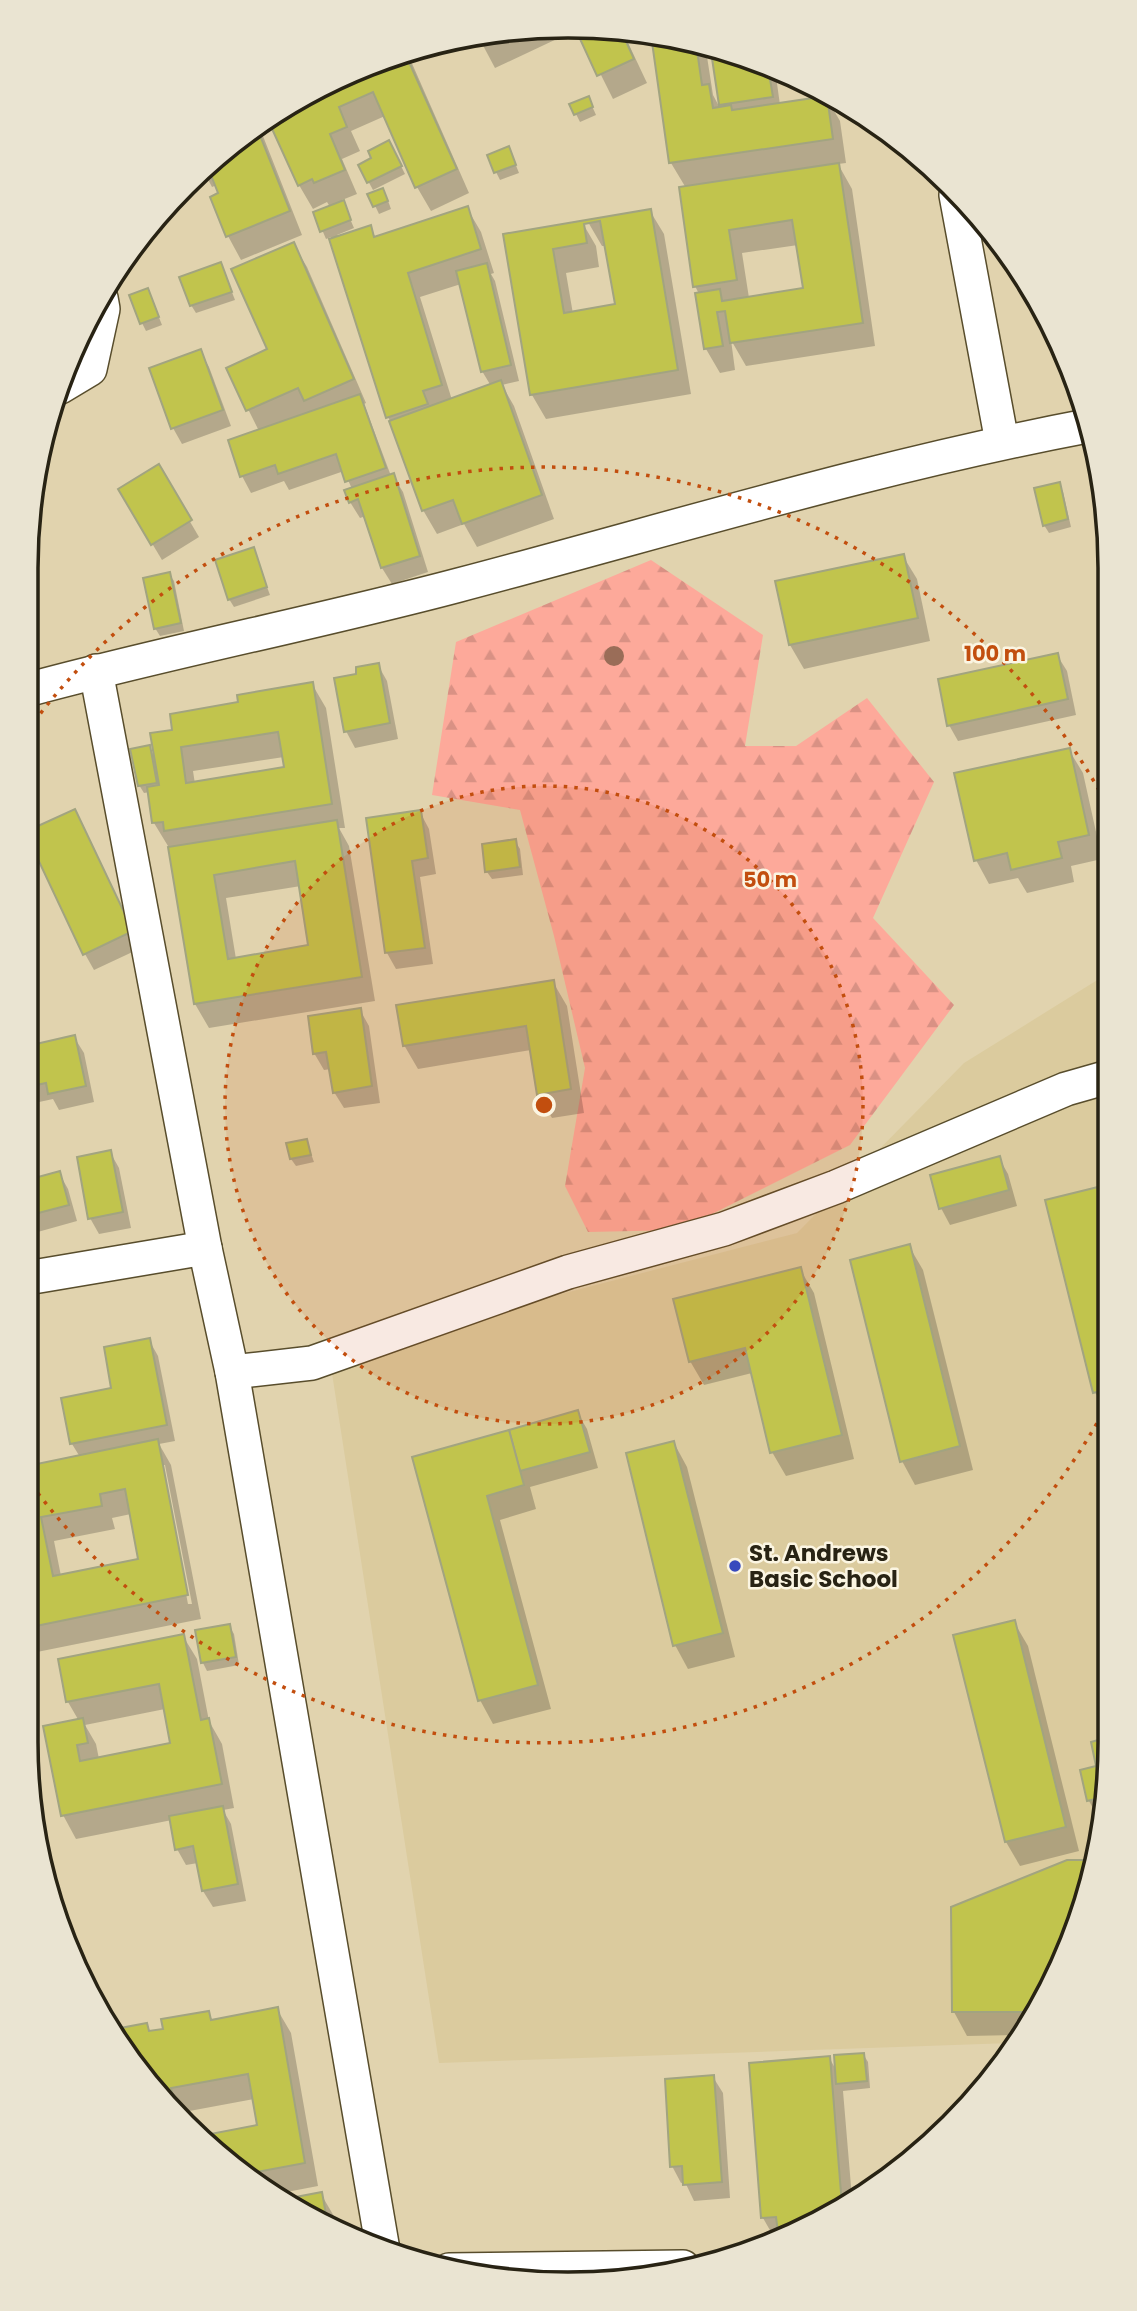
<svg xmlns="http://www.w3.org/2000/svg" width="1137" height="2311" viewBox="0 0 1137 2311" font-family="Poppins,sans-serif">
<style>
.built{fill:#dbcb9e}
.forest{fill:url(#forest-firs)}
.shadow{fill:#0003;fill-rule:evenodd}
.building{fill:#c1c44d;stroke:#a2a480;stroke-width:2;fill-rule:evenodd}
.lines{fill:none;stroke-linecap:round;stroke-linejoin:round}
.minor-casing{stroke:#584d2c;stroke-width:36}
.minor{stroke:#fff;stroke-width:33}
.tree{fill:#9a6d58}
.ring{fill:none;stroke:#c24e0e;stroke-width:3.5;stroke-dasharray:3.5 7}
.poi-dot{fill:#384abd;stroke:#fbf5e2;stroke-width:2.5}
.labels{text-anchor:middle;stroke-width:5;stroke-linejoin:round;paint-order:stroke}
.poi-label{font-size:23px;font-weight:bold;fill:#282314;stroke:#fbf5e2;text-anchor:start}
.rim{fill:none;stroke:#282314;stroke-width:3.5}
.centre{fill:#c24e0e;stroke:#fbf5e2;stroke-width:3.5}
.ring-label{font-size:21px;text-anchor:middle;font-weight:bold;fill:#c24e0e;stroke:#fbf5e2;stroke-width:5;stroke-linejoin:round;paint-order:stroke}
</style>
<defs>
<pattern id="forest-firs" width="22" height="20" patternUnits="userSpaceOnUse" patternTransform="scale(1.75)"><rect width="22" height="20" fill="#fda99a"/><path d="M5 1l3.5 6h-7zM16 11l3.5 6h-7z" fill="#d99184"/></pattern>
</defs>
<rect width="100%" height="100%" fill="#e1d3ae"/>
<polygon class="built" points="1107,974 1110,1778 1092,1882 1055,1982 1011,2043 439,2063 329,1354 797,1233 964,1063"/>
<polygon class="forest" points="651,560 763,635 745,746 796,746 867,698 934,782 873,918 954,1005 850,1145 680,1230 588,1232 565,1186 585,1068 554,936 520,810 432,795 456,642"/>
<g class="shadow">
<polygon points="604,27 622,30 647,83 613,99 578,29 495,68 478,36 497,31"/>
<path d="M652,35L705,44L713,95L721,110L712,46L775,69L780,105L826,97L840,121L846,163L838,164L852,189L875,346L746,366L731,340L735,370L720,373L706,349L697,294H699L695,286L686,188L671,163ZM798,245L805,290L749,298L742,253Z"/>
<path d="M407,52L469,193L431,211L417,187L385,116L351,131L360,151L342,159L357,194L342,200L354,228L337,235L338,238L370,228L376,238L467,208L481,232L494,273L491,274L495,281L519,381L502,385L514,406L554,519L477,547L464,524L437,534L423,510L394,429L388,417L331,237L326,239L315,213L330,207L327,202L313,209L299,185L270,119L297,99L394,55ZM461,284L482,371L491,386L452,400L420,297Z"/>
<polygon points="592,106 596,115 580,122 576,114"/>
<polygon points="259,126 302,235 241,260 228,236 217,185 212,187 203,170 211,161"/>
<polygon points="509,148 519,173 500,180 496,172"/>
<polygon points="393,150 405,174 373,190 360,166"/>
<polygon points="370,195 387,198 391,209 379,214"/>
<polygon points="650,211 664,234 691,394 546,419 532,395 505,235 582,222 596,246 599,267 566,273 573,314 617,306 606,246 602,246 588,222"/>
<polygon points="293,244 307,267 366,403 364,404 391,476 393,476 403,492 428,572 392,584 382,568 366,516 360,518 350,502 352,489 344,471 289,490 284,481 251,493 242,476 259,431 228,369 269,350"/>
<polygon points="221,264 235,300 196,313 191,305"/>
<polygon points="148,290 162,325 146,331 142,323"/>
<polygon points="200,351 209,367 231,426 182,444 173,428"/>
<polygon points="158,467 199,537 162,560 120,490"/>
<polygon points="1059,484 1063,492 1071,527 1049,533 1044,525"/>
<polygon points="253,549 270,595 234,607 229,599"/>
<polygon points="903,556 917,579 930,641 804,669 790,645 777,583"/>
<polygon points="169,574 174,581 184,631 160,636 155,628"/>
<polygon points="1057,655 1067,671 1076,715 958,741 949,725"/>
<polygon points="378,665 387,681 398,739 355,748 346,731 358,675"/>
<path d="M312,684L326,708L345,828H339L349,846L375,1001L209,1028L195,1004L170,846H168L154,823L150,792L144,793L139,785L149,747L156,759L174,731L240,704ZM284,757L286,769L195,784L193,771ZM301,886L310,947L236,959L226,898Z"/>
<polygon points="1069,750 1083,773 1102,859 1071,866 1074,882 1027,893 1018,878 989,884 976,860"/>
<polygon points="74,811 141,948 94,970 85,954"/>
<polygon points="420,812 429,829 436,874 420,877 433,964 396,969 387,953"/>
<polygon points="515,841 520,849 523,875 492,879 487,872 484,845"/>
<polygon points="553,982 567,1006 584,1113 552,1118 538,1094 531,1050 418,1069 404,1045"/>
<polygon points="360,1010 369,1026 380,1103 344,1108 334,1092 331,1069 324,1070 314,1053"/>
<polygon points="74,1037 84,1053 94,1102 59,1110 53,1099 30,1104 32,1116 27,1117 27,1048"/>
<polygon points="306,1140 314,1162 296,1166 291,1159"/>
<polygon points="110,1152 119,1168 131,1228 99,1234 90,1218"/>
<polygon points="999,1158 1008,1174 1017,1206 950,1225 941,1208"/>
<polygon points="59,1173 68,1189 77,1221 27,1235 27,1181"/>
<polygon points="1102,1188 1108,1199 1108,1416 1095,1392"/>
<polygon points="909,1246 923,1270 973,1470 915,1485 902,1461"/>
<polygon points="800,1269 814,1293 854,1459 786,1476 772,1452 752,1373 704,1385 690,1361"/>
<path d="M149,1340L158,1356L175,1441L159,1444L171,1465L201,1619L37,1652L26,1634L27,1468L80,1457L72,1444L63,1399L114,1390ZM161,1465H165L192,1604H188ZM131,1514L140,1561L61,1576L54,1541L115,1529L112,1518Z"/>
<polygon points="577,1412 587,1429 598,1468 530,1487 536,1509 500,1520 551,1709 493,1724 480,1700 414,1458"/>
<polygon points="674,1443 687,1467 735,1657 688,1669 675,1645"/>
<polygon points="1014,1622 1028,1646 1079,1851 1020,1866 1006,1842 956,1637"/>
<polygon points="229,1626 234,1634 239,1665 207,1671 203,1663 197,1632"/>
<path d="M183,1636L197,1659L209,1721L222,1744L234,1808L223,1810L231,1824L246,1901L213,1907L203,1891L198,1863L186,1865L177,1849L172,1820L76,1839L63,1815L79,1721L68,1702L60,1660ZM165,1709L172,1745L99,1759L96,1744L85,1725Z"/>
<polygon points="1110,1739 1110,1778 1103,1815 1098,1817 1089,1801 1082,1771 1099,1767 1093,1743"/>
<polygon points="1068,1861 1096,1861 1092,1882 1055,1982 1017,2035 967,2036 954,2012"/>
<polygon points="277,2009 291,2033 318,2186 271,2195 206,2136 259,2127 254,2099 184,2112 184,2116 139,2073 116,2031 146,2025 150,2033 165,2030 208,2013 213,2022"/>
<polygon points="863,2054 868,2062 870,2088 843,2091 852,2198 808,2229 775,2239 763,2218 829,2057 837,2072"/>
<polygon points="713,2077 723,2093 730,2198 694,2201 685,2182 681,2183 672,2166"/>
<polygon points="321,2194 335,2218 337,2231 282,2201"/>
</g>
<g class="building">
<polygon points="604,27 621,30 634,59 597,76 575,28"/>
<polygon points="497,31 510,31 480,45 476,36"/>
<polygon points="651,35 696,43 702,85 709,84 713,108 731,105 732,110 827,96 833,139 669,163"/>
<polygon points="710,45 768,67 773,97 719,105"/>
<polygon points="405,53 457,169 415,188 373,92 339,107 347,127 330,134 345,170 314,183 312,179 298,186 268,120 297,99 394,55"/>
<polygon points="589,96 593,107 574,115 569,104"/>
<polygon points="257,128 290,211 226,237 210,197 218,193 207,165"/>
<polygon points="389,140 402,166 367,183 358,165 371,158 368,151"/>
<polygon points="509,146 516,165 494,173 487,155"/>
<polygon points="839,163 863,323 730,343 725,311 717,312 723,346 704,349 695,293 720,289 722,301 803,288 792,220 729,230 737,280 693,287 679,187"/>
<polygon points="383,188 388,201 373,207 367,194"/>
<polygon points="344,200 351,220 320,232 313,212"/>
<polygon points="468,206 481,249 408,273 442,385 423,391 428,404 386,418 329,239 371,225 374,237"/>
<path d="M651,209L678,370L530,395L503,234ZM600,221L615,304L564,313L553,249L587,243L584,224Z"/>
<polygon points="294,242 354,379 304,401 298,388 246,411 226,368 267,349 231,269"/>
<polygon points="221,262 232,292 190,306 179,277"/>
<polygon points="487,263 511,365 481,372 456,271"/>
<polygon points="148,288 159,317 140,324 129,295"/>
<polygon points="201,349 223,410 171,429 149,368"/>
<polygon points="501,380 542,495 462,524 453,500 422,511 389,421"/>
<polygon points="360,394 386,468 345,482 336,454 278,474 275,465 240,477 228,440"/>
<polygon points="159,464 192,520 151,545 118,489"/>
<polygon points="394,473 420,556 381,568 358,499 349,503 344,490"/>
<polygon points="1060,482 1068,519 1043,526 1034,488"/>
<polygon points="254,547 267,587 228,600 215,560"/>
<polygon points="904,554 918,618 789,645 775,581"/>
<polygon points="170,572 181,623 154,629 143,578"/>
<polygon points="1058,653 1068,699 947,726 938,679"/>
<polygon points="379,663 390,723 344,732 334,678 356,674 356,667"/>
<path d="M313,682L332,804L164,831L163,822L152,823L147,787L159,785L150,733L172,730L170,714L238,702L237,695ZM278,732L284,767L186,783L181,747Z"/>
<polygon points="150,745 157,783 138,786 130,749"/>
<polygon points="1070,748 1089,835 1058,842 1062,858 1011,870 1007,853 974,861 954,773"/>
<polygon points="75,809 133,931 83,955 27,836 27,831"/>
<polygon points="421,810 428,858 412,861 425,948 385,953 366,818"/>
<path d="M337,820L362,977L194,1004L168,847ZM295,861L308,945L228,959L214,875Z"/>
<polygon points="516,839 520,867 485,872 482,844"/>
<polygon points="554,980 571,1089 537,1095 526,1026 403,1046 396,1005"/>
<polygon points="361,1008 372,1086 333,1093 326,1052 313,1054 308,1016"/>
<polygon points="75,1035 86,1086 48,1094 46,1083 27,1087 27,1046"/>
<polygon points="307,1139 311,1155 290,1159 286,1143"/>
<polygon points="111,1150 123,1212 88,1219 77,1157"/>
<polygon points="1000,1156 1009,1190 939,1209 930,1175"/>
<polygon points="60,1171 69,1205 27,1216 27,1180"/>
<polygon points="1102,1186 1108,1209 1109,1389 1093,1393 1045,1200"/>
<polygon points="910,1244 960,1446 900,1462 850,1260"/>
<polygon points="801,1267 842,1435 770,1453 745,1348 689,1362 673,1299"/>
<polygon points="150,1338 167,1425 70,1444 61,1398 111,1388 104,1347"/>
<polygon points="578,1410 590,1452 520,1471 509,1430"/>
<polygon points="509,1430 524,1485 487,1496 538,1685 478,1701 412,1457"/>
<path d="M158,1439L188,1595L26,1628L27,1466ZM125,1489L138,1559L53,1576L41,1517L102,1506L100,1494Z"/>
<polygon points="674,1441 723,1633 673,1646 626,1453"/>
<polygon points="1015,1620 1066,1827 1005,1842 953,1635"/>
<polygon points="230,1624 236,1657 201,1663 195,1630"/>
<polygon points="184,1634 201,1720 209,1718 222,1784 61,1816 43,1726 83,1718 88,1743 77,1745 80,1761 170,1743 159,1684 66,1702 58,1659"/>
<polygon points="1109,1737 1110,1778 1106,1802 1104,1797 1087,1801 1080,1770 1096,1766 1091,1742"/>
<polygon points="223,1806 238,1884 202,1891 193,1846 175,1850 169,1816"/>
<polygon points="1067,1860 1096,1860 1092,1882 1055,1982 1034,2012 952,2012 951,1907"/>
<polygon points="278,2007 305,2163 246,2174 205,2135 257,2125 248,2074 171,2088 175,2107 139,2073 115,2029 147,2023 149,2031 163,2029 161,2019 209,2011 211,2020"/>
<polygon points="864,2053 867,2081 836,2084 834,2055"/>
<polygon points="830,2056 842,2205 831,2213 818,2213 819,2221 808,2229 778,2232 776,2217 761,2218 749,2063"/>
<polygon points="714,2075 722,2182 683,2185 682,2166 670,2167 665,2079"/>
<polygon points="322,2192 328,2226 280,2200"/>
</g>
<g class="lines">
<g class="minor-casing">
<g id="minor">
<polyline points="956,195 1002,442"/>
<polyline points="60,387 90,369 103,309 101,298"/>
<polyline points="96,671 205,1248 232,1372 383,2250"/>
<path d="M27,690C170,651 316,623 459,585C668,530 875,466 1087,426"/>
<polyline points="27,1278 205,1248"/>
<polyline points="232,1372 312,1363 568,1272 724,1229 836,1187 1066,1089 1108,1077"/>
<polyline points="449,2270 683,2267"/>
</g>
</g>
<use href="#minor" class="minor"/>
</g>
<circle class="tree" cx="614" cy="656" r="10"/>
<circle cx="544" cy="1105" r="319" fill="#c24e0e" fill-opacity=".12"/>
<g class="ring">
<circle cx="544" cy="1105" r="319"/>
<path d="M1107 1405A638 638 0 0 1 28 1480M28 730A638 638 0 0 1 1105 801"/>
</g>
<circle class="poi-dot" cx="735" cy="1566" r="7"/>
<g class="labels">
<g class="poi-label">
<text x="749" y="1561">St. Andrews<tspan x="749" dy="26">Basic School</tspan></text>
</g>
</g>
<path d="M0 0H1137V2311H0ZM568 38H568A530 530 0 0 1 1098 568V1742A530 530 0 0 1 568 2272H568A530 530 0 0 1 38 1742V568A530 530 0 0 1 568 38Z" fill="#eae4d2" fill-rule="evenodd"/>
<path class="rim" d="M568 38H568A530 530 0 0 1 1098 568V1742A530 530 0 0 1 568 2272H568A530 530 0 0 1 38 1742V568A530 530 0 0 1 568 38Z"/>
<circle cx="544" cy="1105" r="10" class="centre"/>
<g class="ring-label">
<text x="995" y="661">100 m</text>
<text x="770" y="887">50 m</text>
</g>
</svg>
